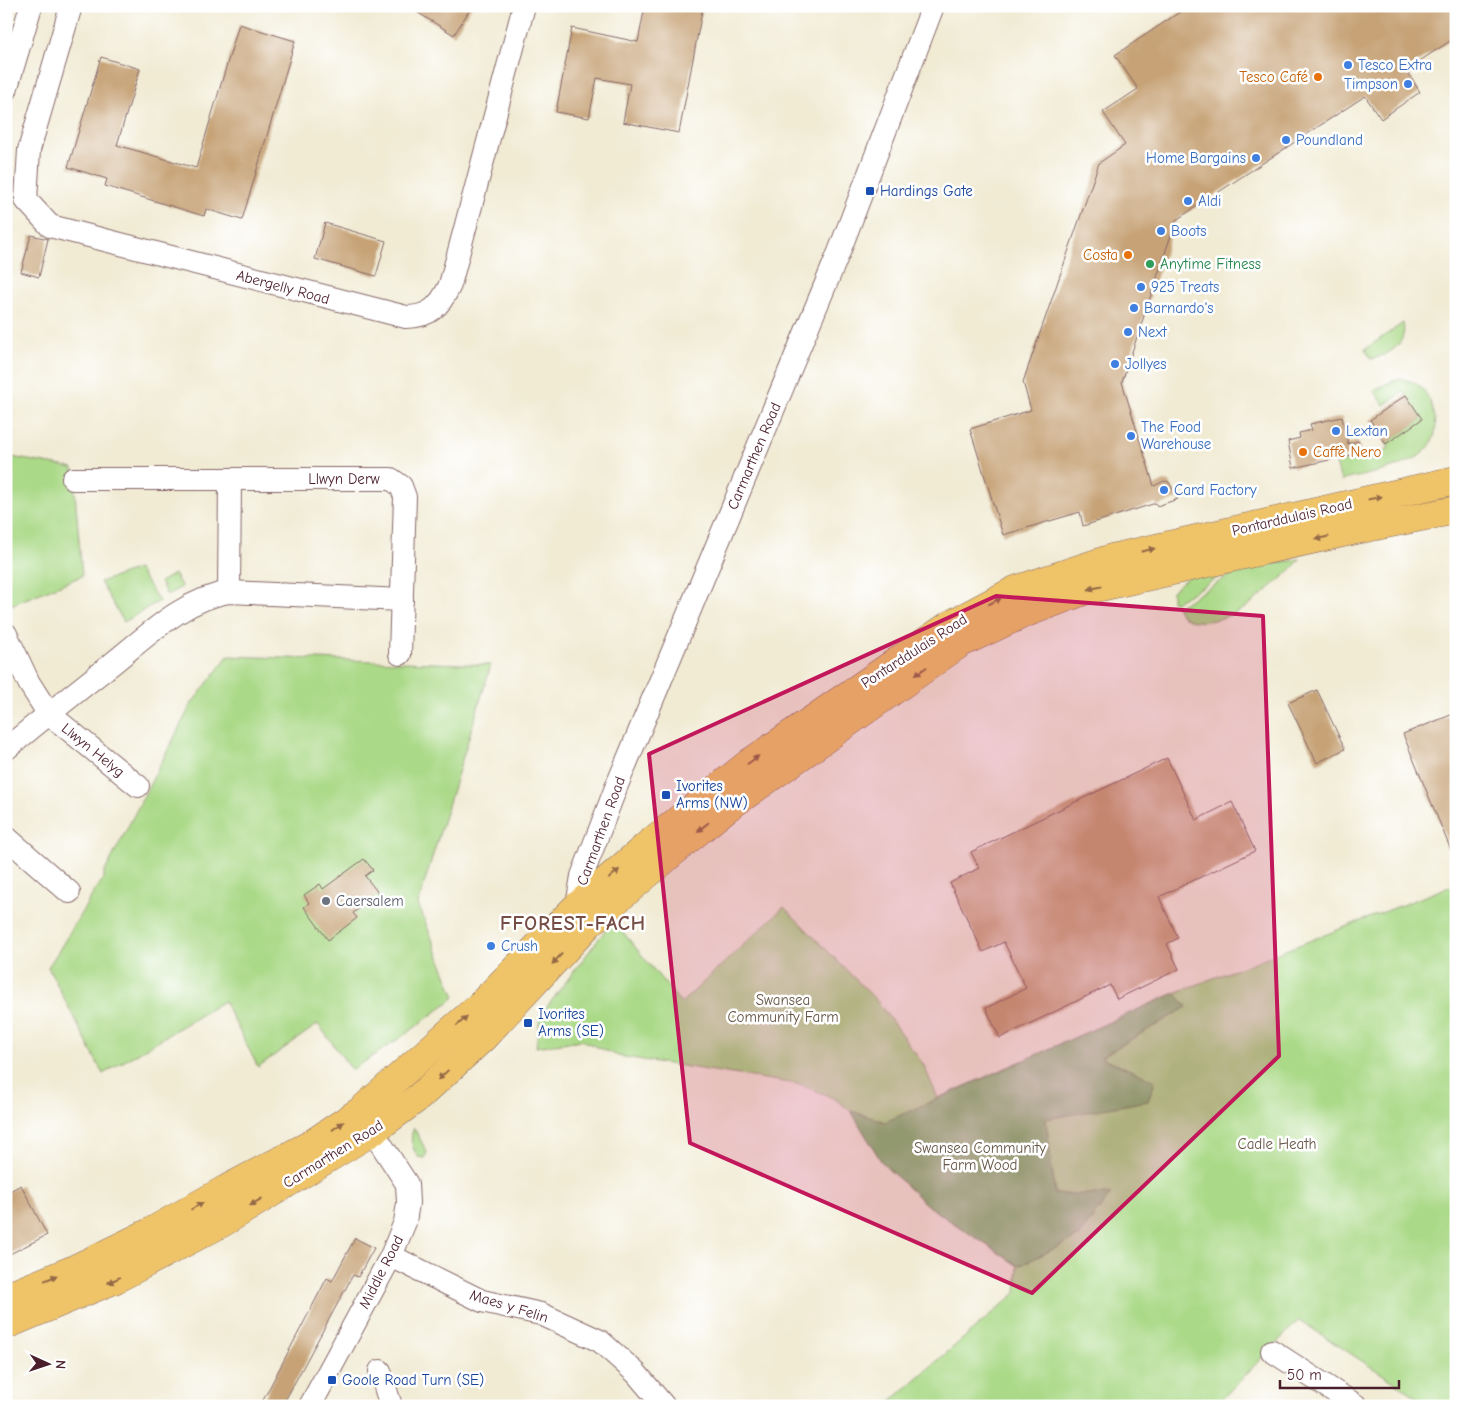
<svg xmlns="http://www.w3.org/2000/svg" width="1462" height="1412" viewBox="0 0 1462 1412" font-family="'Comic Neue',sans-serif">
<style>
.green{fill:#aad987;stroke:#7a7c59}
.forest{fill:#87b974;stroke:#686c50}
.building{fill:#c6a276}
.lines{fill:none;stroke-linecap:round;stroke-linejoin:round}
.minor-casing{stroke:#846666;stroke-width:24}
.major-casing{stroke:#846666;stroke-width:29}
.minor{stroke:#fff;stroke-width:22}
.major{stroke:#efc469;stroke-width:28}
.oneway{fill:#946947}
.marked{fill:#c2185b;fill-opacity:0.2;stroke:#c2185b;stroke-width:4;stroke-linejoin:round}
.shop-dot{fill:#3f7fe0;stroke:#fff;stroke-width:2}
.food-dot{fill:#e8710a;stroke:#fff;stroke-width:2}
.transit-dot{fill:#1a4fb4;stroke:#fff;stroke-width:2}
.leisure-dot{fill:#2e9e5b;stroke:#fff;stroke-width:2}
.worship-dot{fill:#6b7280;stroke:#fff;stroke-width:2}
.labels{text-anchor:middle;stroke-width:5;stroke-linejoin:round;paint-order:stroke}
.shop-label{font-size:15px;fill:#366cbe;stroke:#fff;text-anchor:start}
.food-label{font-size:15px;fill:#c56008;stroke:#fff;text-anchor:end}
.transit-label{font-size:15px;fill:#164399;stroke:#fff;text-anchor:start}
.leisure-label{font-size:15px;fill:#27864d;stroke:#fff;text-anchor:start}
.street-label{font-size:15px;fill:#4a1f2b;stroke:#fff}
.worship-label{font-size:15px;fill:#5b616d;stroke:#fff;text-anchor:start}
.park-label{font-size:15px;fill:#675747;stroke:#fff}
.district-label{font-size:20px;font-weight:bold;letter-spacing:1px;fill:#754d45;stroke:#fff}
</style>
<rect width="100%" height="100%" fill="#fff"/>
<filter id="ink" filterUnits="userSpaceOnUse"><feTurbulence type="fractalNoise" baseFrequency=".02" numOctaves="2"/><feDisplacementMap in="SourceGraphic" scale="10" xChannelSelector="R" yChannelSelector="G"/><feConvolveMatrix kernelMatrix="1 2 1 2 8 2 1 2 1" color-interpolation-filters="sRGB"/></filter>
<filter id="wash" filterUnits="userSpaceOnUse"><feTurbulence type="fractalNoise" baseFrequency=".0096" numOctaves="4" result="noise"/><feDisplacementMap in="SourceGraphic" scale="20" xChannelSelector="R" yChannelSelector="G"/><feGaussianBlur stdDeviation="1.12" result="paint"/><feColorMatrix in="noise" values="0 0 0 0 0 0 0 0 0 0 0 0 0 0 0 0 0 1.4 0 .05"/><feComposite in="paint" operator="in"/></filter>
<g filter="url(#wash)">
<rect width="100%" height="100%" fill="#f1ebd4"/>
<g class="green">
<path d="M1403,323C1408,344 1389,355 1371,359L1365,349Z"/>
<path d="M1397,379C1416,380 1424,386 1431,404C1455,465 1382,469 1341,481L1336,463L1378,454L1389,448L1386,444L1422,419L1404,392L1384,405L1374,390Z"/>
<polygon points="6,456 73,468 82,576 6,607"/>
<path d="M1300,559C1296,567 1253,603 1243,609C1227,619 1184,632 1177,607L1237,571Z"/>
<polygon points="138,569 159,601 124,622 100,582"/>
<polygon points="1233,569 1176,602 1172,601 1172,591 1189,576"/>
<polygon points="174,574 182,587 167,595 160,582"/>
<path d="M228,656L491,665L418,904L455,997L409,1032L352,1070L318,1024L258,1067L224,1001L103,1074L48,967C68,938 83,907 104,878V873L192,703Z"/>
<polygon points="1456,884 1456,1406 1431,1406 1299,1320 1215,1406 885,1406 1016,1293 1018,1266 928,1206 883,1164 851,1111 835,1099 803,1085 618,1056 581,1040 536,1047 540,1016 613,920 681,1003 784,907 877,1001 923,1064 938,1098 1175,993"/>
<path d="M414,1128L427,1152L425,1158L418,1157C412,1148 409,1138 414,1128Z"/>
</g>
<polygon class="forest" points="1175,993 1187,1007 1101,1057 1155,1081 1148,1101 1046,1119 1055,1194 1111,1194 1078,1237 1019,1266 928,1206 883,1164 851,1111 885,1122"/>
<g id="blocks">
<g class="building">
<polygon points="407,6 472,6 454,35"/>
<polygon points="645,6 703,6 679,133 623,122 630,84 597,78 589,118 556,112 572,28 638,42"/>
<polygon points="1189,6 1456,6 1456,37 1406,70 1420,92 1381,119 1365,96 1176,220 1122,382 1154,486 1164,481 1169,482 1178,499 1157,506 1156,503 1083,526 1080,512 1003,535 970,429 1031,410 1023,382 1099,163 1125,145 1103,112 1138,89 1115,55"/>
<polygon points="239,24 295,41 242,220 206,209 204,216 105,186 107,179 68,167 101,57 140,69 117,145 196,168"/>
<polygon points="325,223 386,241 376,276 315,259"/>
<polygon points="31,235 48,239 39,277 21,272"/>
<polygon points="1406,395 1422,419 1386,444 1370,420"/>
<polygon points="1342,417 1348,444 1358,441 1361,453 1293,468 1288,441 1300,438 1299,433 1312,430 1310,424"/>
<polygon points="1317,690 1345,749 1317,763 1288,703"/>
<polygon points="1456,713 1456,860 1455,860 1403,734"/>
<polygon points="1167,758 1196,820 1232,802 1255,851 1159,897 1178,938 1167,944 1179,969 1117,999 1110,985 1000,1038 986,1008 1026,988 1004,942 983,952 950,883 979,868 971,852"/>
<polygon points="364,859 373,870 365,876 379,894 353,913 357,918 328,940 304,907 309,903 304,895 320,884 323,889"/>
<polygon points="21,1185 47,1235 6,1256 6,1193"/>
<polygon points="355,1238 374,1248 358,1277 353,1275 282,1406 260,1406 327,1278 332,1281"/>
</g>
</g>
</g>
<g filter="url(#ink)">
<use href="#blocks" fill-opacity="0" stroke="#846666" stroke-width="1"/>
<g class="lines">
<g class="minor-casing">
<g id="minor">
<path d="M71,6L29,150L26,200L50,226L406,317C430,317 440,306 450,285L524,6"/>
<polyline points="6,90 31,6"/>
<polyline points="73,479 391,479 401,486 405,497 400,654"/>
<polyline points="229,592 230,479"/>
<polyline points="6,634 29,683 48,713 138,786"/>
<path d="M6,749C41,720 77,691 113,663C147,636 184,599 229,592L402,600"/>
<polyline points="6,837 69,892"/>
<polyline points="582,912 577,906 582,876 617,785 839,252 933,6"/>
<polyline points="391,1256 482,1301 541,1314 600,1341 636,1373 664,1406"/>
<polyline points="1272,1351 1357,1406"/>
<polyline points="380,1371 391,1406"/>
<polyline points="310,1406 391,1256 405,1222 408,1203 407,1184 364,1118"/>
</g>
</g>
<g class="major-casing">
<g id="major">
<polyline points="6,1297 72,1270 150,1232 226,1189 311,1144 360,1111 480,1005 577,906 652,841 749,763 951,624 1015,590 1112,558 1456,480"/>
<polyline points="6,1325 116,1279 224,1222 373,1131 419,1097 483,1038 590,923 683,844 726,809 961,643 1021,615 1087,590 1356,530 1456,510"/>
</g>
</g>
<use href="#minor" class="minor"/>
<use href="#major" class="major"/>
</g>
<defs><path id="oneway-solid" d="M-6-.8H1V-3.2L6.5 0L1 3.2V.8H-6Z" transform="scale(1.25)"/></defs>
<g class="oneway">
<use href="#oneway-solid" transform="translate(1375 498) rotate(-12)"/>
<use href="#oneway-solid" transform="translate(1322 538) rotate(167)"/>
<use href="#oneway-solid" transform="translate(1148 550) rotate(-13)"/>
<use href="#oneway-solid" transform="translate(1095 588) rotate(167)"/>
<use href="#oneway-solid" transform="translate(995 601) rotate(-28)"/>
<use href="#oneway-solid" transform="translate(921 671) rotate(145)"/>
<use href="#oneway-solid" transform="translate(753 760) rotate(-35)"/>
<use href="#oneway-solid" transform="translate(703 827) rotate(141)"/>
<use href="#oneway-solid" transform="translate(614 874) rotate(-41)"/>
<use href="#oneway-solid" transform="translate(557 959) rotate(133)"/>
<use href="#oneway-solid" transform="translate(462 1021) rotate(-42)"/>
<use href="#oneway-solid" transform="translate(443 1075) rotate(137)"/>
<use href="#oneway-solid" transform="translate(338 1126) rotate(-35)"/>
<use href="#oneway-solid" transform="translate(256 1202) rotate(149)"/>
<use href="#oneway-solid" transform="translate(197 1206) rotate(-30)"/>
<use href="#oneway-solid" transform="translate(51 1278) rotate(-22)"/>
<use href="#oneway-solid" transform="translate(114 1280) rotate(155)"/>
</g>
</g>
<path class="marked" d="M996,596L1263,616L1279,1056L1032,1293L690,1143L649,754Z"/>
<g class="shop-dot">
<circle cx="1348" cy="65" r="5"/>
<circle cx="1408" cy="84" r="5"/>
<circle cx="1286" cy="140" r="5"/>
<circle cx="1256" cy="158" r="5"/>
<circle cx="1188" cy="201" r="5"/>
<circle cx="1161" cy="231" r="5"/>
<circle cx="1141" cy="287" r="5"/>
<circle cx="1134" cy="308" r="5"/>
<circle cx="1128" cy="332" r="5"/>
<circle cx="1115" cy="364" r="5"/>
<circle cx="1336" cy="431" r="5"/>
<circle cx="1131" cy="436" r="5"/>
<circle cx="1164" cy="490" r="5"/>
<circle cx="491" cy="946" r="5"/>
</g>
<g class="food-dot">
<circle cx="1318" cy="77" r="5"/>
<circle cx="1128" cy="255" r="5"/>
<circle cx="1303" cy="452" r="5"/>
</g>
<g class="transit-dot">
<rect x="865" y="186" width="10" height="10" rx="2.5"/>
<rect x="661" y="790" width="10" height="10" rx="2.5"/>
<rect x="523" y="1018" width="10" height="10" rx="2.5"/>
<rect x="327" y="1375" width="10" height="10" rx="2.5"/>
</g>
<circle class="leisure-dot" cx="1150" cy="264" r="5"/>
<circle class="worship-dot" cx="326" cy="901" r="5"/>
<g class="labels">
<g class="shop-label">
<text x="1358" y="70">Tesco Extra</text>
<text x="1398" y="89" text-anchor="end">Timpson</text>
<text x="1296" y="145">Poundland</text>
<text x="1246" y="163" text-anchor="end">Home Bargains</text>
<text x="1198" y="206">Aldi</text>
<text x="1171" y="236">Boots</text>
<text x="1151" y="292">925 Treats</text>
<text x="1144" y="313">Barnardo's</text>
<text x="1138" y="337">Next</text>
<text x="1125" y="369">Jollyes</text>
<text x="1141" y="432">The Food<tspan x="1141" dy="17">Warehouse</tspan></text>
<text x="1346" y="436">Lextan</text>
<text x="1174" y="495">Card Factory</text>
<text x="501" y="951">Crush</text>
</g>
<g class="food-label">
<text x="1308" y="82">Tesco Café</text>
<text x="1118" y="260">Costa</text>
<text x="1313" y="457" text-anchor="start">Caffè Nero</text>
</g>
<g class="transit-label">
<text x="880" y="196">Hardings Gate</text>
<text x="676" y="791">Ivorites<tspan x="676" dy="17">Arms (NW)</tspan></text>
<text x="538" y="1019">Ivorites<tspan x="538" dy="17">Arms (SE)</tspan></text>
<text x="342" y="1385">Goole Road Turn (SE)</text>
</g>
<g class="leisure-label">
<text x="1160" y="269">Anytime Fitness</text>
</g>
<g class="street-label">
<text transform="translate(283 287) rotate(15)" y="5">Abergelly Road</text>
<text transform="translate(754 456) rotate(-67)" y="5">Carmarthen Road</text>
<text x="344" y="484">Llwyn Derw</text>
<text transform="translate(1292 517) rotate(-13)" y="5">Pontarddulais Road</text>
<text transform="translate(914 651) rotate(-33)" y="5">Pontarddulais Road</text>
<text transform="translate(93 750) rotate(39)" y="5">Llwyn Helyg</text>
<text transform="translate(601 831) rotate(-70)" y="5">Carmarthen Road</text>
<text transform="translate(333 1154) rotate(-32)" y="5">Carmarthen Road</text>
<text transform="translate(381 1272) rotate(-63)" y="5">Middle Road</text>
<text transform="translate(509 1306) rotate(17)" y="5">Maes y Felin</text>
</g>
<g class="worship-label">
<text x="336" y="906">Caersalem</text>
</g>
<g class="park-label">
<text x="783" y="1005">Swansea<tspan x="783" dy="17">Community Farm</tspan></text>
<text x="1277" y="1149">Cadle Heath</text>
<text x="980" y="1153">Swansea Community<tspan x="980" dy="17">Farm Wood</tspan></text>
</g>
<g class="district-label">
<text x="573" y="930">FFOREST-FACH</text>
</g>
</g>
<rect width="1462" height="1412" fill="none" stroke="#fff" stroke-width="25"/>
<g transform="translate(48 1364) rotate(93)" stroke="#ffffff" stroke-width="4" paint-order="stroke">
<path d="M0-4L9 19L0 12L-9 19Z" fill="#4a1f2b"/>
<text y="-8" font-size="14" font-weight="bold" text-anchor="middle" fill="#4a1f2b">N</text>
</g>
<path d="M1280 1380v8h119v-8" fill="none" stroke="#4a1f2b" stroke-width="2.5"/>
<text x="1287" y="1380" font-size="15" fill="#4a1f2b" stroke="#ffffff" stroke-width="4" paint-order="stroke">50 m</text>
</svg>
